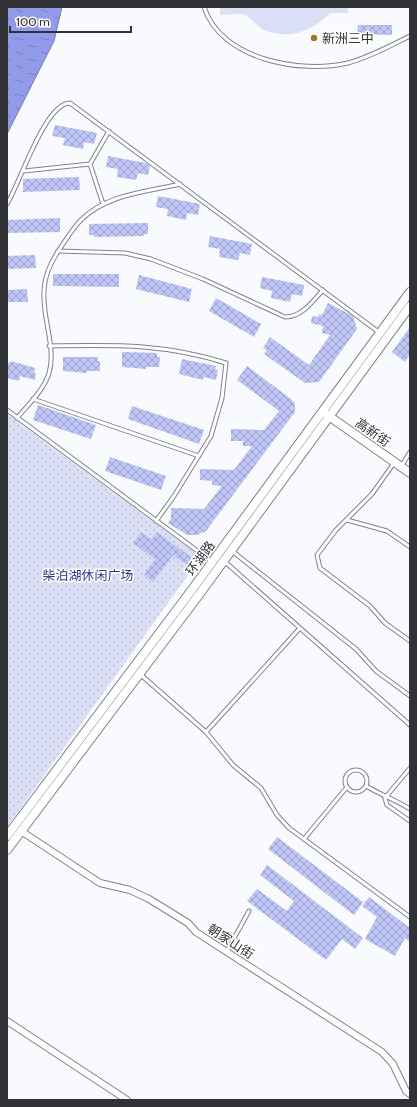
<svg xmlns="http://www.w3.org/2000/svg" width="417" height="1107" viewBox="0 0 417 1107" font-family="Cabin,'Noto Sans SC',sans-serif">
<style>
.green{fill:#dadff6}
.park{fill:url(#park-dots)}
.water{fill:url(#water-ripples);stroke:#747cb3}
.building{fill:url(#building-cross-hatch)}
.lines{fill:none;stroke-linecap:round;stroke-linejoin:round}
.service-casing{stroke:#80828b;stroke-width:5}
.minor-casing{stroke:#80828b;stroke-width:8}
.tertiary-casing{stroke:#80828b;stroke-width:10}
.service{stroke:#fff;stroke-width:3}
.minor{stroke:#fff;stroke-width:6}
.tertiary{stroke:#fff;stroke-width:8}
.poi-dot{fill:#a9712e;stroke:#fff;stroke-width:1.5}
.labels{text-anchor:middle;stroke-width:3;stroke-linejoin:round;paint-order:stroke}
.poi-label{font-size:13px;fill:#313236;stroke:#fff;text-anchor:start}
.street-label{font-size:13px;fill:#313236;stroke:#fff}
.park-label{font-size:13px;fill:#33318b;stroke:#fff}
</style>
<defs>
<pattern id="park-dots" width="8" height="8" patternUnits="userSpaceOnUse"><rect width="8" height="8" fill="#dadff6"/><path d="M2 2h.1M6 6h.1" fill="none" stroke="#bcc0d4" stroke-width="1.8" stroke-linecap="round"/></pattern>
<pattern id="water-ripples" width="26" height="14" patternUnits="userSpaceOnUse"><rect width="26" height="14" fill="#919be9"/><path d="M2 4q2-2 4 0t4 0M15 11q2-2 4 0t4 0" fill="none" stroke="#777fbe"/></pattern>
<pattern id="building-cross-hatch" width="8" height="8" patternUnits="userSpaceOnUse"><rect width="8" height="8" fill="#bec6f7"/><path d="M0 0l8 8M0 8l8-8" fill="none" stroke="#9ba1c9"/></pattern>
</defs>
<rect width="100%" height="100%" fill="#f9fafe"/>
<path class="green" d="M220,7H348V13H330C312,32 287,41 262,29C256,25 251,18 245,15C240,13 227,15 220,15Z"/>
<polygon class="park" points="7,414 201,557 7,827"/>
<polygon class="water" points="7,7 62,7 54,41 7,134"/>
<g class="building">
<polygon points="358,25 392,25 392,35 357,34"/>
<polygon points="55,125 97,133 94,144 84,142 83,149 63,145 65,138 52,136"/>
<polygon points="108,156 146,163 150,166 148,175 138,173 136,180 117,177 118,169 106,167"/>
<polygon points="79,177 80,190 23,192 23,179"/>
<polygon points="158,196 200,204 198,215 187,213 186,220 167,216 168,209 156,207"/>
<polygon points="60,218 60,232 7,233 7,220"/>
<polygon points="148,223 148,234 144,234 144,236 94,237 94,235 89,235 89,224"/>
<polygon points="210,236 252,244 250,255 240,253 238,260 219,257 220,249 208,247"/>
<polygon points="35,255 36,268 7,269 7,256"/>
<polygon points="53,274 119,274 119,287 53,286"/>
<polygon points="139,275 192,289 189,302 136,289"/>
<polygon points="262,277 304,285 302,296 292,294 290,302 271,298 272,291 260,288"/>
<polygon points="27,289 28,302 7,302 7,290"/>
<polygon points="216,298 261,324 254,337 209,311"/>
<polygon points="328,303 353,316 357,329 319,382 305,383 264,354 267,350 263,348 270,337 309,365 330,335 322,333 323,326 311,323 312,316 318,317 319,314 322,315"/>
<polygon points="410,327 410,354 405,362 392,352"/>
<polygon points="122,352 157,353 157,357 160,357 159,367 146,367 146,369 122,367"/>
<polygon points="63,357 98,357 97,361 100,361 100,371 87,371 87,373 63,371"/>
<polygon points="182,359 216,366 215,369 218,370 216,380 204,377 203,380 179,374"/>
<polygon points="11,361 35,368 34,373 36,373 35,380 20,376 19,381 7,378 7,362 10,363"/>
<polygon points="247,366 291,399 295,404 295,412 206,531 197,535 187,535 168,523 171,518 171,508 204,509 222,486 212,485 212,481 200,480 200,469 234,470 252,446 243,446 243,441 231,441 231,429 264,430 279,411 237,380"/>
<polygon points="38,405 96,425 91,439 33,420"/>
<polygon points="132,406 204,430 199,444 128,419"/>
<polygon points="110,457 166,476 161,490 105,471"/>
<polygon points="141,532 151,539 157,532 192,558 187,565 173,555 153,582 144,575 155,559 133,543"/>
<polygon points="277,837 363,902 354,915 268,849"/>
<polygon points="267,865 363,938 355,949 342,939 326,960 247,901 257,889 287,911 294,901 260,875"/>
<polygon points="369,897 410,928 410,942 405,938 395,956 365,939 377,917 362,906"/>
</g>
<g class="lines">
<g class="service-casing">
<g id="service">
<path d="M204,7C221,60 301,74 348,63C370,57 390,46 410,36"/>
<polyline points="24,171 90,164"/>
<path d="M7,204C20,183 45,103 70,103L380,333"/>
<polyline points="103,204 90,164 109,131"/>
<path d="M58,251L125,253L151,259L203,279L285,317C302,317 312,302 323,290"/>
<path d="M49,346C114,345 163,343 226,363L222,398L211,436L174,496L156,521"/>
<polyline points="33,399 199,456"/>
<polyline points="7,410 211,561"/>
<path d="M17,418C28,405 44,390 49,373C56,350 44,322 44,298C43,278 50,263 61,247C67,238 73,228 81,220C107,194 146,192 180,184"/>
<polyline points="394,463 372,494 336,530 317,555 320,568 370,606 385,623 410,641"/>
<polyline points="401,467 410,452"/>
<polyline points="347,520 387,531 410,547"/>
<polyline points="232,551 356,649 376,671 410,696"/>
<polyline points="224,561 410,725"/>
<polyline points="141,675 206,732 233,765 261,788 277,815 289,828 410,917"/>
<polyline points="206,732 300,628"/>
<circle cx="356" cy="781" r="11"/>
<path d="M366,786C381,795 396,800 410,809"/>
<polyline points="385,798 410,768"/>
<polyline points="385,798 387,805 410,821"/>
<polyline points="304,839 347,787"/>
<polyline points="227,951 249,911"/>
</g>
</g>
<g class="minor-casing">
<g id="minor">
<polyline points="21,831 100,883 130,890 149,899 188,923 196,932 382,1052 393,1064 406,1091 410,1094"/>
<polyline points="7,1021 127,1100"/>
</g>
</g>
<g class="tertiary-casing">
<g id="tertiary">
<polyline points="326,414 410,473"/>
<polyline points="7,836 191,591 410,292"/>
<polyline points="7,850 198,596 410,306"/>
</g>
</g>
<use href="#service" class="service"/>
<use href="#minor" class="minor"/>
<use href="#tertiary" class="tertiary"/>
</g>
<circle class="poi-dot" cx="314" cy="38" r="4"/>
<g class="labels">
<g class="poi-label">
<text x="322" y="43">新洲三中</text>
</g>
<g class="street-label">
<text transform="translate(373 432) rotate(35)" y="5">高新街</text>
<text transform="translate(200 558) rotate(-54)" y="5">环湖路</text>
<text transform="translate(231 941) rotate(33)" y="5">朝家山街</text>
</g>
<g class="park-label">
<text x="88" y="580">柴泊湖休闲广场</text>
</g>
</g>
<rect width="417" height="1107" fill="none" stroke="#313236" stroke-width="16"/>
<path d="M10 26v6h121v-6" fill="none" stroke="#313236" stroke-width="2"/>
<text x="16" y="26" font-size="12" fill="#313236" stroke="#ffffff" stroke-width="3" paint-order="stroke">100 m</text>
</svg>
